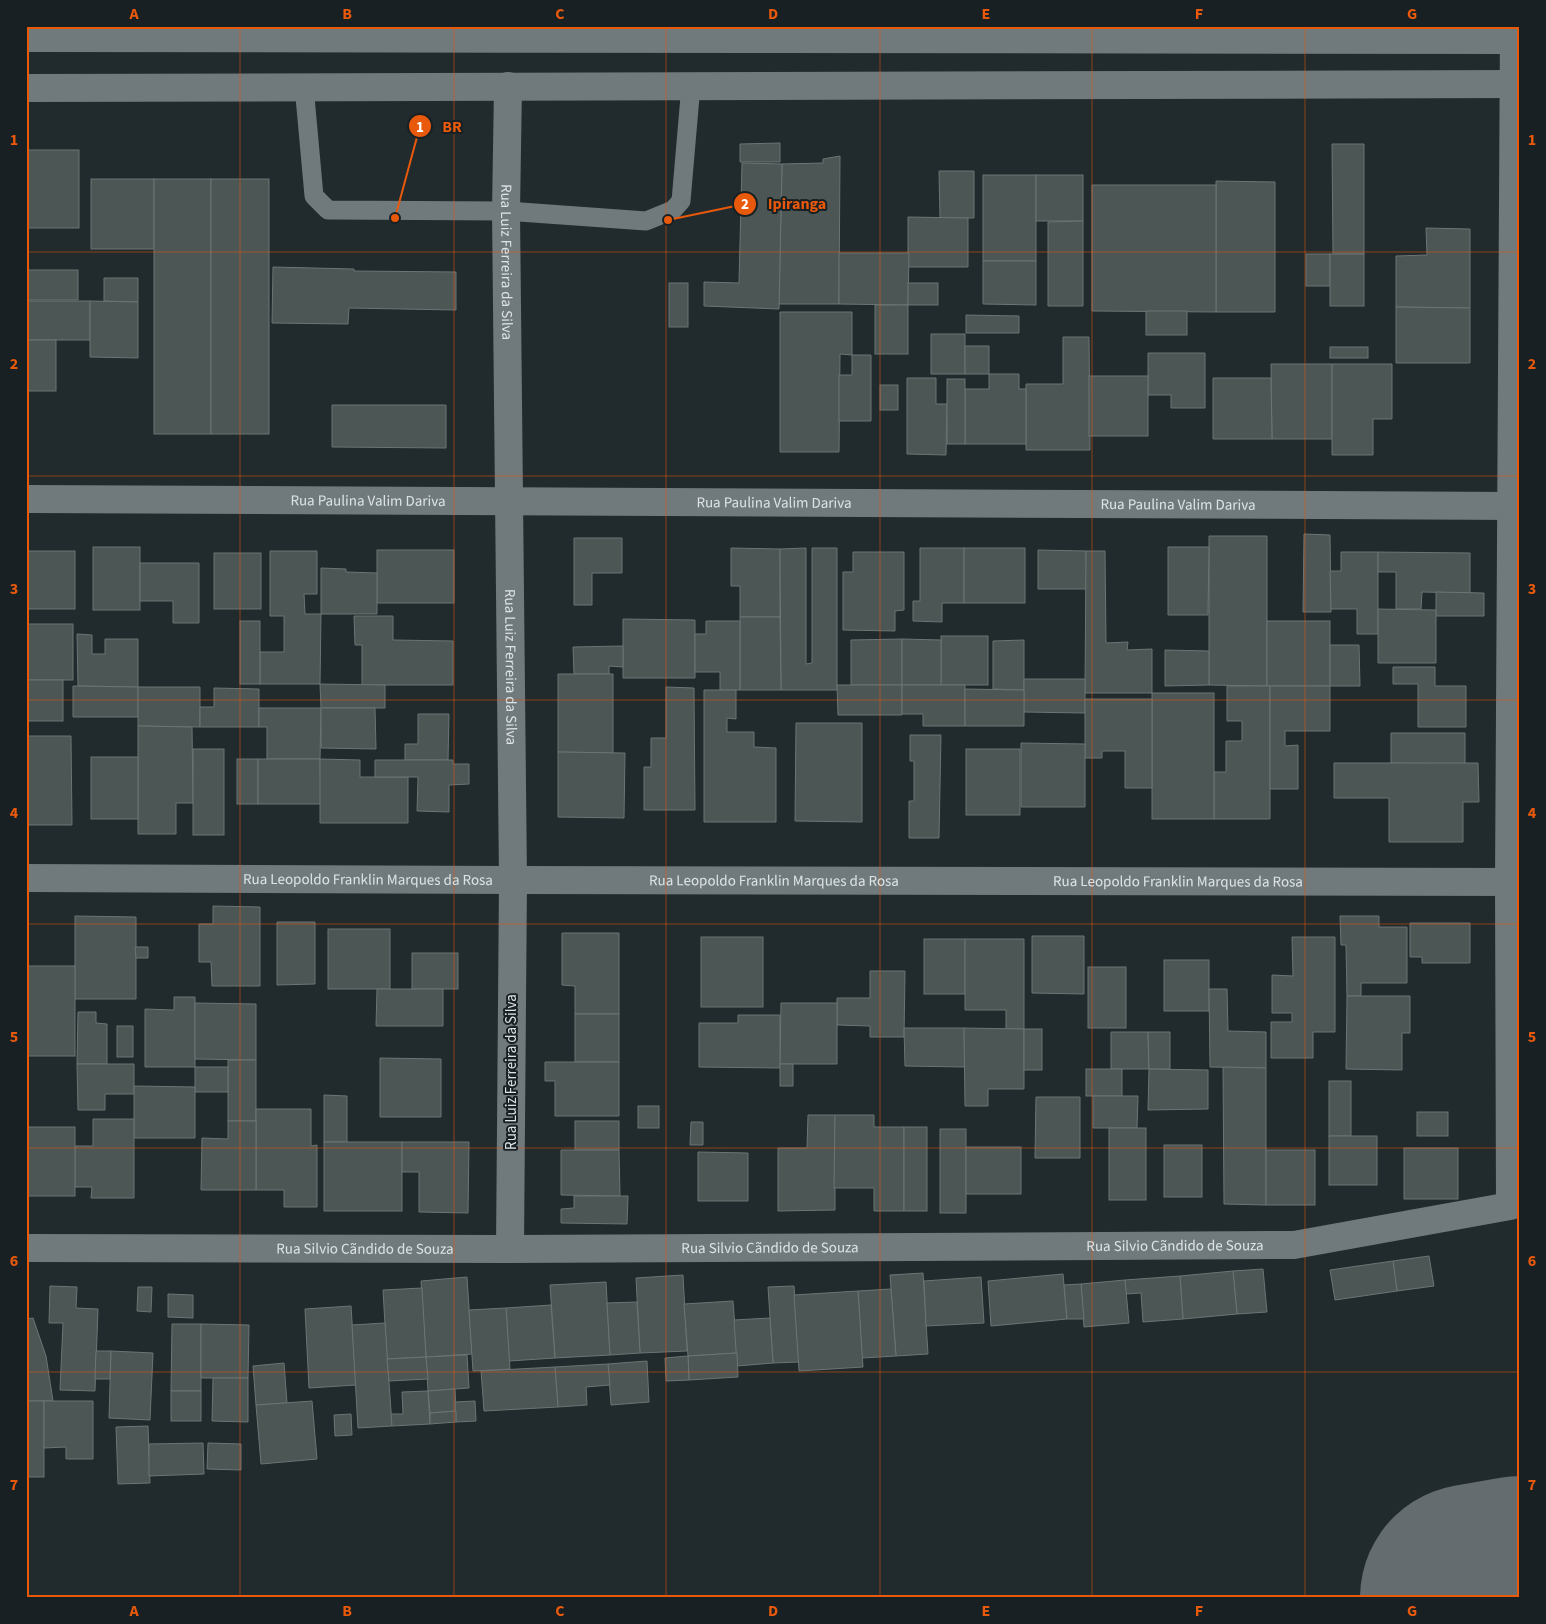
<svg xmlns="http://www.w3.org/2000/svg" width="1546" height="1624" viewBox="0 0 1546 1624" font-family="'Source Sans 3',sans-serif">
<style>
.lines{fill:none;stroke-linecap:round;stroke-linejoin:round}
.runway{stroke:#646c70;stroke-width:228}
.building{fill:#4c5655;stroke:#6a7574}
.lane{stroke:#707a7d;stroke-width:19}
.street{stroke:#707a7d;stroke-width:28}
.secondary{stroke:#707a7d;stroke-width:28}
.grid{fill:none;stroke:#e8590c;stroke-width:1;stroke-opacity:0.55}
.labels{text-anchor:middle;stroke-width:4;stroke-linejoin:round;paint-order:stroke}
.street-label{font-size:15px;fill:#dde3e5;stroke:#182023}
.leader{fill:none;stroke:#e8590c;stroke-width:2}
.callout-dot{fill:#e8590c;stroke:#182023;stroke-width:2}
.mark-label{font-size:15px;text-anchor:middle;font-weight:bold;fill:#fff}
.callout-label{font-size:16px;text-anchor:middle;font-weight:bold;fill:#e8590c;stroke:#182023;stroke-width:4;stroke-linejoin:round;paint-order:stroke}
.neatline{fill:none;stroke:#e8590c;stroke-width:2}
.grid-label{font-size:16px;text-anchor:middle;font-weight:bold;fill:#e8590c}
</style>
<rect width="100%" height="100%" fill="#212a2d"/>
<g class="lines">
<polyline class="runway" points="1474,1598 1520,1590"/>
</g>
<g class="building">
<polygon points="780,143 780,162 740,162 740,144"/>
<polygon points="1332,144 1364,144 1364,254 1333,254"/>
<rect x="28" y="150" width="51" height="78"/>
<polygon points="840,156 839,304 779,304 782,164 823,163 823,159"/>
<polygon points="742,163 782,164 779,309 704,306 704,282 739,283"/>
<rect x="26" y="170" width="2" height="130"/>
<polygon points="939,171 974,171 974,218 940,218"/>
<rect x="983" y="175" width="53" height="86"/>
<rect x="1036" y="175" width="47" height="46"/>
<rect x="91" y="179" width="63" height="70"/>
<rect x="154" y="179" width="57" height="255"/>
<rect x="211" y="179" width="58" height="255"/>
<polygon points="1216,181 1275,182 1275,312 1216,312"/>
<polygon points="1092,185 1216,185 1216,312 1092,311"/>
<polygon points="908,217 968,218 968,267 908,267"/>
<polygon points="1083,221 1083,306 1048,306 1048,222"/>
<polygon points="1426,228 1470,229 1470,308 1396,307 1396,256 1427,255"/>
<polygon points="839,253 909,253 908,305 839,304"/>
<rect x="1306" y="254" width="24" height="32"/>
<rect x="1330" y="254" width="34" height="52"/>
<polygon points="983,261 1036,261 1036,305 983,304"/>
<polygon points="273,267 354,269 354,271 456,272 456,310 349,308 348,324 272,323"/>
<rect x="28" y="270" width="50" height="30"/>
<polygon points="104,278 138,278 138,302 104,301"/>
<rect x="669" y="283" width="19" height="44"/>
<rect x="908" y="283" width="30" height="22"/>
<rect x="26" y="301" width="64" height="39"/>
<polygon points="90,301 138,302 138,358 90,357"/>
<rect x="875" y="305" width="33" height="49"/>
<polygon points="1396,307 1470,308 1470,363 1396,363"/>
<rect x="1146" y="311" width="41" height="24"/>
<polygon points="780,312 852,312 852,355 840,354 839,452 780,452"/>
<polygon points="966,315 1019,316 1019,333 966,333"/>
<rect x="931" y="334" width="34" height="40"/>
<polygon points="1063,337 1089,337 1090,450 1026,450 1026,384 1063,384"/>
<rect x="26" y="340" width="30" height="51"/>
<rect x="965" y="346" width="24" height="28"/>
<rect x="1330" y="347" width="38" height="11"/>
<polygon points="1148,353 1205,353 1205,408 1171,408 1171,395 1148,395"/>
<polygon points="852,355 871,355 871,421 839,421 839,375 852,375"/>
<polygon points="1271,364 1332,364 1332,439 1272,439"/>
<polygon points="1332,364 1392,364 1392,419 1373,419 1373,455 1332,455"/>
<polygon points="989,374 1019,374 1019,389 1026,389 1026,444 965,444 965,389 989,389"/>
<rect x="1089" y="376" width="59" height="60"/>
<polygon points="907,378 936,378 936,404 947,404 946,455 907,454"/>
<polygon points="1213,378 1271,378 1272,439 1213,439"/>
<rect x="947" y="379" width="18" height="65"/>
<rect x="880" y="385" width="18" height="25"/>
<polygon points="332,405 446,405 446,448 332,447"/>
<polygon points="1304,534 1330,535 1331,612 1303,612"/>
<polygon points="1209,536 1267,536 1267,686 1209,685"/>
<polygon points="574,538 622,538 622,573 592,573 592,605 574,605"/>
<rect x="93" y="547" width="47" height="63"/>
<polygon points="1168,547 1209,547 1208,615 1168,615"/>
<polygon points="731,548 780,549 780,617 740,617 740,586 731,586"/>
<polygon points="806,548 806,664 812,663 812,548 837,548 837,690 781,690 780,549"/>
<polygon points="920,548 964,548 964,603 942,603 942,622 913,621 913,601 920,601"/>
<rect x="964" y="548" width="61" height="55"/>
<rect x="377" y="550" width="77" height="53"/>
<polygon points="1038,550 1086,551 1087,589 1038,589"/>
<rect x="26" y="551" width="49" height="58"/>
<polygon points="270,551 317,551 317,594 304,594 305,614 321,614 320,684 260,684 260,652 284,652 284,616 270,616"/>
<polygon points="1086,551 1105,551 1106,643 1128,642 1127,650 1152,649 1152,693 1085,693"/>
<polygon points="853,552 904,552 904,610 895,611 895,631 843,630 843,572 853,572"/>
<polygon points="1341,552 1378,552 1378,634 1357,634 1357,609 1331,609 1330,571 1341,571"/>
<polygon points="1378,552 1470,553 1470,593 1422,592 1421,609 1396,609 1396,572 1378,572"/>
<rect x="214" y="553" width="47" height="56"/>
<polygon points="140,563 199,563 199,623 173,623 173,601 140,601"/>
<polygon points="321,568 346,569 346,572 377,573 377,614 321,614"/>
<polygon points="1436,592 1484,593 1484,616 1436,616"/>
<polygon points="1378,609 1436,610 1436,663 1378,663"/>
<polygon points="354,616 393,616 393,640 453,641 453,685 362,685 362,645 355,645"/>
<polygon points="740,617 780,617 781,690 740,690"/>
<polygon points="623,619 695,620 695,678 623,678"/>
<rect x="240" y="621" width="20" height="63"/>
<polygon points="706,621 740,621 740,690 720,690 720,672 695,672 695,634 706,634"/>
<rect x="1267" y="621" width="63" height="65"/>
<rect x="26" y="624" width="47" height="56"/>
<polygon points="77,634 92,635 92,654 105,654 105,639 138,639 138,687 78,686"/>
<rect x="941" y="636" width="47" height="49"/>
<polygon points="902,639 902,685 851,685 851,640"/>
<polygon points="902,639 941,640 941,685 902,685"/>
<polygon points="1024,640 1024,690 993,689 993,641"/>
<polygon points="1330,645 1359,645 1360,686 1330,686"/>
<polygon points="623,646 623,667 609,666 609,674 574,674 573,647"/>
<polygon points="1165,650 1209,651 1209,685 1165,686"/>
<polygon points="1393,667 1435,667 1435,686 1466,686 1466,727 1418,727 1418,684 1393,684"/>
<polygon points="558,674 613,674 613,753 558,752"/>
<polygon points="1024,679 1085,679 1085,713 1024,712"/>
<rect x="26" y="680" width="37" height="41"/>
<polygon points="320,684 385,685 385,708 321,708"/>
<polygon points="837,685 902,685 902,715 838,715"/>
<polygon points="902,685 965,685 965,726 923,726 923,714 902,714"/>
<polygon points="73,686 138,687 138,717 73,717"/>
<polygon points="1227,686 1270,686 1270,819 1214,819 1214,772 1226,772 1226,741 1242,741 1242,721 1227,721"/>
<polygon points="1270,686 1330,686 1330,731 1285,731 1285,746 1298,745 1298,789 1270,789"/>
<polygon points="138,687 200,687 200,727 138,726"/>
<polygon points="666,687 694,688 695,810 644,810 644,767 651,767 651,738 666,738"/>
<polygon points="214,688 259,689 259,727 200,727 200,707 214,707"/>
<polygon points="965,689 1024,690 1024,726 965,726"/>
<polygon points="704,690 736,690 736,719 727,718 727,732 754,732 754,747 776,748 776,822 704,822"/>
<rect x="1152" y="693" width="62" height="126"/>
<polygon points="1085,699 1152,699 1152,788 1125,788 1125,751 1102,751 1102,758 1085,758"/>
<polygon points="259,708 321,708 320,759 267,759 267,727 259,727"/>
<polygon points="321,708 375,708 376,749 321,748"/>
<polygon points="418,714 449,714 448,760 405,760 405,744 418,744"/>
<polygon points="796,723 862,723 862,822 795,821"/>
<polygon points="138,726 192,727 193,803 176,803 176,834 138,834"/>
<polygon points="1391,733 1465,733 1465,764 1391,763"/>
<polygon points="910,735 941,735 939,838 909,838 909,801 914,801 914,761 910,761"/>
<polygon points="26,736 71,736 72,825 26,825"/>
<polygon points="1021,743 1085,744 1085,807 1021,807"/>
<rect x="193" y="749" width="31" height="86"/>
<rect x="966" y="749" width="54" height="66"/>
<polygon points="558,752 625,753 624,818 558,817"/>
<rect x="91" y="757" width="47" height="62"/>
<rect x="237" y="759" width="21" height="45"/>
<polygon points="258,759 320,759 321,804 258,804"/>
<polygon points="320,759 360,760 360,777 408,777 408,823 320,823"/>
<polygon points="375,760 453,760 453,764 469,764 469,784 449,785 449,812 417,811 418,777 375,777"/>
<polygon points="1334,763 1478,763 1479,802 1463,802 1463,842 1389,842 1389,798 1334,798"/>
<polygon points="213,906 260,907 260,986 212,986 211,962 199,962 199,924 213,924"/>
<polygon points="75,916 136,917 136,999 75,999"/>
<polygon points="1340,916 1379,916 1379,927 1407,927 1407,983 1361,983 1361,996 1347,996 1346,945 1341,945"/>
<polygon points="277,922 315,922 315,984 277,985"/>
<polygon points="1410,923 1470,923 1470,963 1422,963 1422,957 1410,957"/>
<rect x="328" y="929" width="62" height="60"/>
<polygon points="562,933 619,933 619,1014 575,1014 575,986 562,985"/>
<polygon points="1032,936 1084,936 1084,994 1032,993"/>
<rect x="701" y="937" width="62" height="70"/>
<polygon points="1292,937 1335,937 1335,1032 1313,1032 1313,1058 1271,1058 1271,1022 1292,1022 1292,1013 1272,1013 1272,975 1293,976"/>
<rect x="924" y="939" width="41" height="55"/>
<polygon points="965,939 1024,939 1024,1029 1006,1029 1006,1010 965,1010"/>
<polygon points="135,947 148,947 148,958 136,958"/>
<rect x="412" y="953" width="46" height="36"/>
<rect x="1164" y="960" width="45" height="51"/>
<rect x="26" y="966" width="49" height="90"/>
<rect x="1088" y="967" width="38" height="61"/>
<polygon points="870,971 905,971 904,1037 870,1037 870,1026 837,1025 837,998 870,998"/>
<polygon points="377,989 443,989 443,1026 376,1026"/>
<polygon points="1209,989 1227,989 1228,1031 1266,1032 1266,1068 1210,1067"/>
<polygon points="1347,996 1410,996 1410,1033 1402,1033 1402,1070 1346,1069"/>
<polygon points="174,997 195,997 195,1067 145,1067 145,1009 174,1010"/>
<polygon points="195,1003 256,1004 256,1060 195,1059"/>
<polygon points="781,1003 837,1003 837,1064 780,1064"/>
<polygon points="78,1012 96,1012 96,1023 107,1024 107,1064 77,1064"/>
<rect x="575" y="1014" width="44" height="48"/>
<polygon points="738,1015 780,1015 780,1068 699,1067 699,1023 738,1023"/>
<rect x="117" y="1026" width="16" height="31"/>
<polygon points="904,1028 964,1028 965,1067 905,1066"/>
<polygon points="964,1028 1024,1029 1024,1089 988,1089 988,1106 965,1106"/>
<rect x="1024" y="1029" width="18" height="41"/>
<polygon points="1111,1032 1148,1032 1149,1069 1111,1069"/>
<polygon points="1148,1032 1170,1032 1170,1069 1149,1069"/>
<polygon points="380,1058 441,1059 441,1117 380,1117"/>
<rect x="228" y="1060" width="28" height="61"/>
<polygon points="545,1062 619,1062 619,1116 555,1116 555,1081 545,1081"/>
<polygon points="77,1064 134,1064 134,1094 105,1094 105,1110 78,1110"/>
<rect x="780" y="1064" width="13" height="22"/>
<rect x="195" y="1067" width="33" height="25"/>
<polygon points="1223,1067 1266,1068 1266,1205 1224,1204"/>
<rect x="1086" y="1069" width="36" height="27"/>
<polygon points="1149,1069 1208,1070 1208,1109 1148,1110"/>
<rect x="1329" y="1081" width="22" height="55"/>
<polygon points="134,1086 195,1087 195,1138 134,1138"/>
<polygon points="324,1095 347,1096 347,1142 324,1142"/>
<polygon points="1093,1096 1138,1096 1137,1128 1093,1128"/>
<polygon points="1036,1097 1080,1097 1080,1158 1035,1158"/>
<rect x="638" y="1106" width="21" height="22"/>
<polygon points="256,1109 311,1109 311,1146 317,1145 317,1207 284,1207 284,1190 256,1190"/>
<rect x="1417" y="1112" width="31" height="24"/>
<polygon points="808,1115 835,1115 835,1210 778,1211 778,1148 807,1148"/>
<polygon points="835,1115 874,1115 874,1127 904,1127 904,1211 874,1211 874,1188 834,1188"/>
<polygon points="93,1119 134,1119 134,1198 91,1198 92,1187 75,1187 75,1146 93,1146"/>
<polygon points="228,1121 256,1121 256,1190 201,1190 202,1138 228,1139"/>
<rect x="575" y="1121" width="44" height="29"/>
<polygon points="691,1122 703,1122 703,1145 690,1145"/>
<rect x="28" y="1127" width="47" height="69"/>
<rect x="904" y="1127" width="23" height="84"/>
<rect x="1109" y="1128" width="37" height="72"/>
<rect x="940" y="1129" width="26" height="84"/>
<rect x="1329" y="1136" width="48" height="49"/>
<rect x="324" y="1142" width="78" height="69"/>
<polygon points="402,1142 469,1142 468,1213 419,1212 419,1172 402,1172"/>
<rect x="1164" y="1145" width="38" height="52"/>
<rect x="966" y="1147" width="55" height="47"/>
<rect x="1404" y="1148" width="54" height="51"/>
<polygon points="561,1150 619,1150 620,1196 561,1195"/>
<rect x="1266" y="1150" width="49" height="55"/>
<polygon points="698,1152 748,1153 748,1201 698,1201"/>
<polygon points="574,1196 628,1196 627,1224 561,1223 561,1209 574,1208"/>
<polygon points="1429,1256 1434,1286 1397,1291 1393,1261"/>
<polygon points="1393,1261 1397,1291 1335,1300 1330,1270"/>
<polygon points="1263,1269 1267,1312 1237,1314 1233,1271"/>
<polygon points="1233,1271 1237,1314 1183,1319 1180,1276"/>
<polygon points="923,1273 928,1354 896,1356 890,1275"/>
<polygon points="1063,1274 1067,1319 991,1326 988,1281"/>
<polygon points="683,1275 687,1351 640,1353 636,1278"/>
<polygon points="1180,1276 1183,1319 1143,1322 1141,1293 1126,1294 1125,1280"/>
<polygon points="467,1277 472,1354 426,1357 421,1281"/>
<polygon points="981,1277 984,1323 926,1326 924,1281"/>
<polygon points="1125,1280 1129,1323 1084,1327 1081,1284"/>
<polygon points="606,1282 610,1355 555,1358 550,1285"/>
<polygon points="1081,1284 1084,1319 1067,1319 1064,1285"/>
<polygon points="50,1286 77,1287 76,1308 98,1309 95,1391 60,1390 63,1323 49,1323"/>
<polygon points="794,1286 799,1362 773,1363 768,1287"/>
<polygon points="138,1287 152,1287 151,1312 137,1311"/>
<polygon points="422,1288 426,1357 387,1359 383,1290"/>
<polygon points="891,1289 896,1356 862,1358 858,1291"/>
<polygon points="858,1291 863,1367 799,1371 794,1295"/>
<polygon points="168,1294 193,1295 193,1318 168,1317"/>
<polygon points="733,1301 737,1353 688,1356 684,1304"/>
<polygon points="637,1302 640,1353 610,1355 607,1303"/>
<polygon points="551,1305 555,1358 509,1361 506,1308"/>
<polygon points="351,1306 356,1385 309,1388 305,1309"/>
<polygon points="506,1308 510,1369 473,1371 469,1310"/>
<polygon points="33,1318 46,1356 53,1401 26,1401 26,1319"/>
<polygon points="770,1318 773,1363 737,1366 734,1320"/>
<polygon points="385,1323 392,1426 358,1428 352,1325"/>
<polygon points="172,1324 201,1324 201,1391 171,1391"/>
<polygon points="201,1324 249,1325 248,1378 201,1378"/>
<polygon points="96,1351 111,1351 110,1379 95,1379"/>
<polygon points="111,1351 153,1353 150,1420 109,1418"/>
<polygon points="737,1353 738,1377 689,1380 688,1356"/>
<polygon points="467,1355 469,1388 428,1391 426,1357"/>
<polygon points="688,1356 689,1380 666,1381 665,1358"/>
<polygon points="426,1357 428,1379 389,1381 387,1359"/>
<polygon points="647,1361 649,1402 611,1405 608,1364"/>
<polygon points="284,1363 287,1403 256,1405 253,1366"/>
<polygon points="608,1364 610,1385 586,1387 587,1405 558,1407 555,1367"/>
<polygon points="555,1367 558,1407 484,1411 481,1371"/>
<polygon points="213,1378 248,1378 248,1422 212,1421"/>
<polygon points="455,1389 456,1411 430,1413 428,1391"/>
<rect x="171" y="1391" width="30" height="30"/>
<polygon points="428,1391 430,1424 392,1426 391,1414 403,1414 402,1392"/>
<rect x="26" y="1401" width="18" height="76"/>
<polygon points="44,1401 93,1401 93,1459 66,1459 66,1447 44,1448"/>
<polygon points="312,1401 317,1459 261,1464 256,1405"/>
<polygon points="475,1401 476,1421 456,1422 455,1402"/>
<polygon points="456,1411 456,1422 430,1424 430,1413"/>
<polygon points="351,1414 352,1435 335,1436 334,1415"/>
<polygon points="148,1426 150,1483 118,1484 116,1427"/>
<polygon points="203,1443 204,1474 149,1476 149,1444"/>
<polygon points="208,1443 241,1444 241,1470 207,1469"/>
</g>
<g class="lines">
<polyline class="lane" points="304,86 314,196 328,210 506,211 646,221 673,210 681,201 691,85"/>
<g class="street">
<path id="s1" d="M508,86L506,211L513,880L510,1249"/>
<path id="s2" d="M26,499L1520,506"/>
<path id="s3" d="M26,878L513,880L1520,882"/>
<path id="s4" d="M26,1248L510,1249L1294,1245L1510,1206L1509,882L1514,26"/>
</g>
<g class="secondary">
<polyline points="26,38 1520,40"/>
<polyline points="26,88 1520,84"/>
</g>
</g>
<path class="grid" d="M240,26V1598M454,26V1598M666,26V1598M880,26V1598M1092,26V1598M1305,26V1598M26,252H1520M26,476H1520M26,700H1520M26,924H1520M26,1148H1520M26,1372H1520"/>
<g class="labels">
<g class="street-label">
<text dy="5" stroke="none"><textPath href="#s1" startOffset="176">Rua Luiz Ferreira da Silva</textPath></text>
<text dy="5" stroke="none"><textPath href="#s2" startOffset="342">Rua Paulina Valim Dariva</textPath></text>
<text dy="5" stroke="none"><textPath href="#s2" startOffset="748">Rua Paulina Valim Dariva</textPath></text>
<text dy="5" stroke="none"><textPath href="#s2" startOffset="1152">Rua Paulina Valim Dariva</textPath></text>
<text dy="5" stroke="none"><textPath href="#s1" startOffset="581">Rua Luiz Ferreira da Silva</textPath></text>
<text dy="5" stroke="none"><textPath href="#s3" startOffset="342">Rua Leopoldo Franklin Marques da Rosa</textPath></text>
<text dy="5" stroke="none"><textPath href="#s3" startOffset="748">Rua Leopoldo Franklin Marques da Rosa</textPath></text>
<text dy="5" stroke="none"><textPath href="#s3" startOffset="1152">Rua Leopoldo Franklin Marques da Rosa</textPath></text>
<text transform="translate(511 1072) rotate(-90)" y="5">Rua Luiz Ferreira da Silva</text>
<text dy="5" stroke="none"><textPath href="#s4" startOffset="1149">Rua Silvio Cãndido de Souza</textPath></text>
<text dy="5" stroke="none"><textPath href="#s4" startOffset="744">Rua Silvio Cãndido de Souza</textPath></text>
<text dy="5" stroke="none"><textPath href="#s4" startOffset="339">Rua Silvio Cãndido de Souza</textPath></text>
</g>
</g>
<path class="leader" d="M395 218L420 126M668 220L745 204"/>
<g class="callout-dot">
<circle cx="395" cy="218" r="5"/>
<circle cx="668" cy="220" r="5"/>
<circle cx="420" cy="126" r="12"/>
<circle cx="745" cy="204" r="12"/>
</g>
<g class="mark-label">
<text x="420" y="132">1</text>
<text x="745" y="209">2</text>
</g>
<g class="callout-label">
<text x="452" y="132">BR</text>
<text x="797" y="209">Ipiranga</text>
</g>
<rect width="1546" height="1624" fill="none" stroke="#182023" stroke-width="55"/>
<rect x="28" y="28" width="1490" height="1568" class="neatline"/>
<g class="grid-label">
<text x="134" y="19">A</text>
<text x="347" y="19">B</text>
<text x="560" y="19">C</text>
<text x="773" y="19">D</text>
<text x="986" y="19">E</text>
<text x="1199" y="19">F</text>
<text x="1412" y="19">G</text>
<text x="14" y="145">1</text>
<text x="1532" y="145">1</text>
<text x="14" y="369">2</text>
<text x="1532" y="369">2</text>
<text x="14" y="594">3</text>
<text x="1532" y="594">3</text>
<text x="14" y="818">4</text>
<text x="1532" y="818">4</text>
<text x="14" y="1042">5</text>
<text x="1532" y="1042">5</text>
<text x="14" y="1266">6</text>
<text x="1532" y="1266">6</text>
<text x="14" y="1490">7</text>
<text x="1532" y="1490">7</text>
<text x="134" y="1616">A</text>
<text x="347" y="1616">B</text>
<text x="560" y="1616">C</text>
<text x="773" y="1616">D</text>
<text x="986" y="1616">E</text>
<text x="1199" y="1616">F</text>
<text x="1412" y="1616">G</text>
</g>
</svg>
